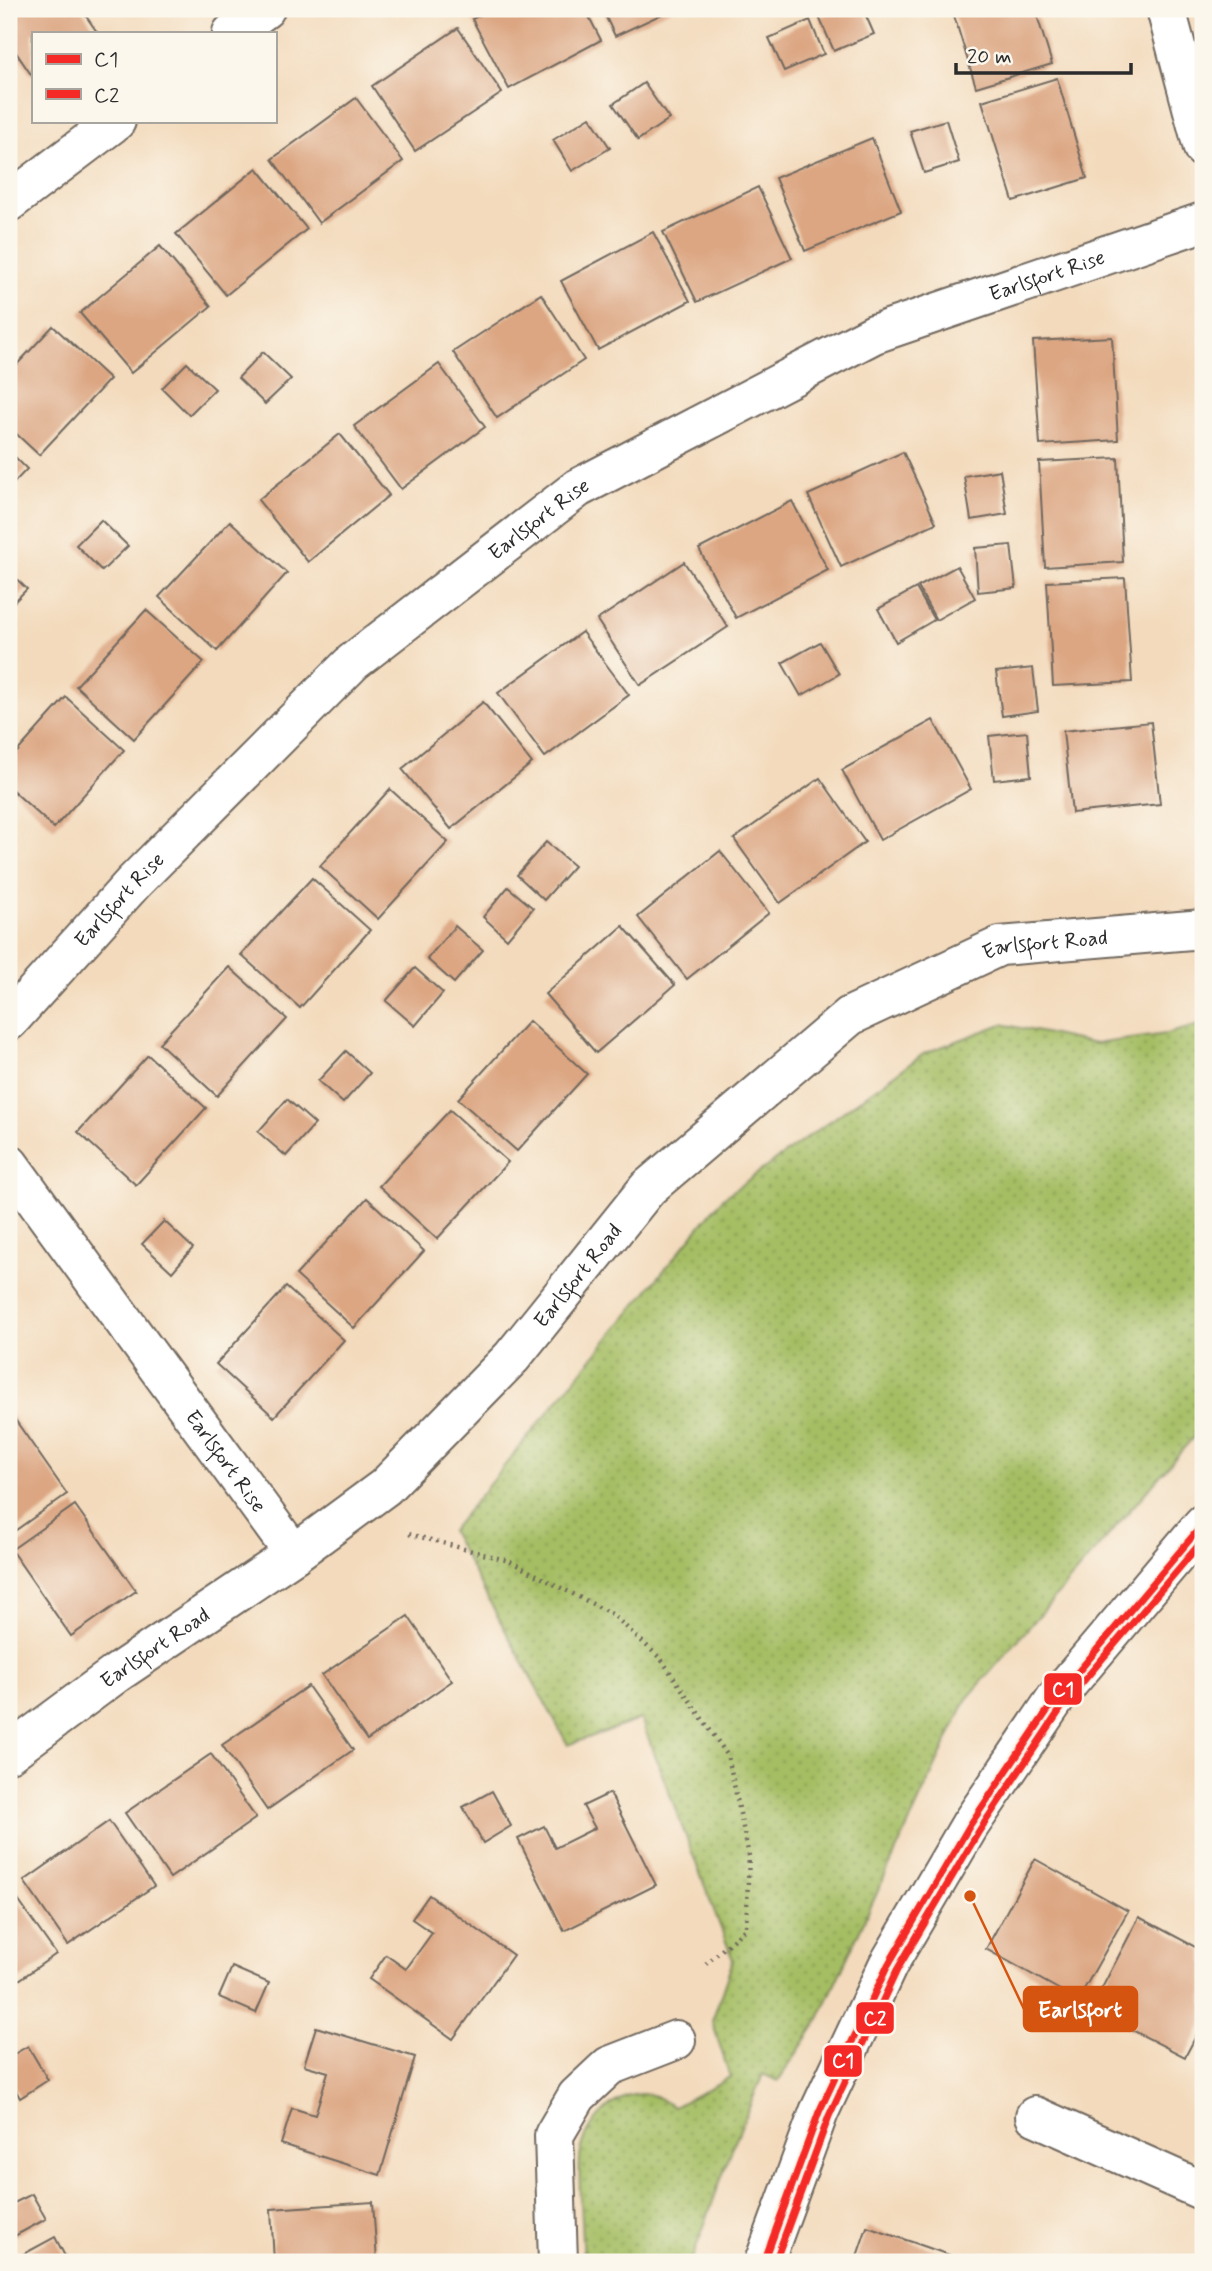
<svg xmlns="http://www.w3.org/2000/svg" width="1212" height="2271" viewBox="0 0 1212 2271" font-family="Mynerve,sans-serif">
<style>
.grass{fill:url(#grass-dots);stroke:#687448;stroke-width:2}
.building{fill:#dca682}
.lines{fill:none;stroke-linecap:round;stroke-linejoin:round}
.minor-casing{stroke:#71685e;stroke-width:42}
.path{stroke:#71685e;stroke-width:4.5;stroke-dasharray:2 5;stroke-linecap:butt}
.minor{stroke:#fff;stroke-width:38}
.bus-1-casing{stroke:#fbf7ec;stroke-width:12}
.bus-2-casing{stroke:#fbf7ec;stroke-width:12}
.bus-1{stroke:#f52a26;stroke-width:7}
.bus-2{stroke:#f52a26;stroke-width:7}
.labels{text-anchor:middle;stroke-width:6;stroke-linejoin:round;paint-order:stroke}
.street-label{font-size:21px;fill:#2b2b2b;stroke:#fbf7ec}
.leader{fill:none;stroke:#d5540f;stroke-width:2.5}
.callout-dot{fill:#d5540f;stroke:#fbf7ec;stroke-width:2.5}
.callout{fill:#d5540f;stroke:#d5540f;stroke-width:2.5}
.callout-label{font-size:23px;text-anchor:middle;font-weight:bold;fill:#fff}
.line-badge{stroke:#fbf7ec;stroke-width:2.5}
.badge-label{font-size:19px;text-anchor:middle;font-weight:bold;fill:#fff}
</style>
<defs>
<pattern id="grass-dots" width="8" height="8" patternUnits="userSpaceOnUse" patternTransform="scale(1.75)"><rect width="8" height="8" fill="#a5be64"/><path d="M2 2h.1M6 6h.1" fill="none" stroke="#879b53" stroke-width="1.8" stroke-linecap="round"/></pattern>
</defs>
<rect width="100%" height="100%" fill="#fbf7ec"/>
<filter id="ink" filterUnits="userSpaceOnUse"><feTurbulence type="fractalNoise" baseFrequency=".0143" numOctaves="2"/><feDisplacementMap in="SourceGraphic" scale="14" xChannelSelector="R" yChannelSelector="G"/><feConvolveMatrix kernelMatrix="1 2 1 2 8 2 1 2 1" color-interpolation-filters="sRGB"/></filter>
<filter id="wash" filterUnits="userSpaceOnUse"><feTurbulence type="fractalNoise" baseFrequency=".00686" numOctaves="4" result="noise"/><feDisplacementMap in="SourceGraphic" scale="28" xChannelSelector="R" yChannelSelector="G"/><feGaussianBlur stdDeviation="1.57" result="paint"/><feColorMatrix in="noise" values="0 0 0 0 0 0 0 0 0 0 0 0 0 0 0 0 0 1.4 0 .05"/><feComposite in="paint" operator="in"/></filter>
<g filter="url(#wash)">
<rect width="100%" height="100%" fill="#f3dabc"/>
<path class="grass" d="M1002,1024L1095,1044L1166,1034L1203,1024V1426L966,1700L817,2023L778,2081L763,2074L733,2146L691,2262H583C582,2228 578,2192 580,2158C583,2124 619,2085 655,2096C661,2099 668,2104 674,2107L730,2077L712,2021L733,1960L641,1719L568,1745L451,1531L723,1198L925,1053Z"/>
<g id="blocks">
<g class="building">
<polygon points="9,9 81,9 97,32 33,33 32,76 9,42"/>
<polygon points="493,9 585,9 601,40 509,89 472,19"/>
<polygon points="602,9 673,9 615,36"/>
<polygon points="839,9 863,9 874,34 834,51 819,17"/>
<polygon points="952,9 1035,9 1052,64 976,87"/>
<polygon points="810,20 824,54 784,71 769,38"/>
<polygon points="458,28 502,93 415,151 372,86"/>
<polygon points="1057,78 1087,178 1013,201 982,101"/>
<polygon points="644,83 669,119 638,140 613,104"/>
<polygon points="356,98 403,161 319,223 272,159"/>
<polygon points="590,117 610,148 572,171 553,140"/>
<polygon points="946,120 959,162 924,173 910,131"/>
<polygon points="872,138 901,211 805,251 775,178"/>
<polygon points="257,168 307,229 226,295 176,234"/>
<polygon points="758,187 792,258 697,302 663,232"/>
<polygon points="653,232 690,301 598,350 561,281"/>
<polygon points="160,246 211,306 131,373 80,313"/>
<polygon points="541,294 584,360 497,418 453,352"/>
<polygon points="53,326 110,379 39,455 9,427 9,373"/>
<polygon points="1112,337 1118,440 1040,445 1033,341"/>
<polygon points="263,352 291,379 265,404 238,378"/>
<polygon points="187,363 215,389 189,415 162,388"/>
<polygon points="439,364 485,427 401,489 354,426"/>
<polygon points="340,434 389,495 308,562 258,500"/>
<polygon points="9,451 27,469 9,488"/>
<polygon points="903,452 936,523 841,567 808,495"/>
<polygon points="1118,458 1123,562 1045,567 1039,462"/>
<polygon points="1000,470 1007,514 971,520 964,476"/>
<polygon points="792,501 828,570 736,618 699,549"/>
<polygon points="101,520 128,546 102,571 76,545"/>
<polygon points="230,521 287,573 217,651 159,597"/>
<polygon points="1011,545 1016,588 978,592 975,548"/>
<polygon points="684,562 728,627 640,685 597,620"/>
<polygon points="957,566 975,598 936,620 918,587"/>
<polygon points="9,572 27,589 9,607"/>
<polygon points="1125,578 1132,682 1053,686 1047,582"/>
<polygon points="916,588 934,620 896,642 878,609"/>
<polygon points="146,610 204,662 134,739 76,686"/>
<polygon points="582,632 629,695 545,757 498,693"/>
<polygon points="820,642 839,674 801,696 782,663"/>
<polygon points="1033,668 1038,711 1002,716 996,672"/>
<polygon points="66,697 124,750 54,828 9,787 9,761"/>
<polygon points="483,702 532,763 451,829 402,769"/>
<polygon points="933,720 971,789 880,840 842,770"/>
<polygon points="1151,722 1160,804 1072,813 1063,731"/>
<polygon points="1027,732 1031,776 994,780 989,736"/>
<polygon points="820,778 865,842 780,903 734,839"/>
<polygon points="390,789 448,842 378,919 320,866"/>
<polygon points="546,842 574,866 544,900 517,875"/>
<polygon points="720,851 769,913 687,979 638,917"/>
<polygon points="312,878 370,930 300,1008 241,955"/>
<polygon points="508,887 533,908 507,939 483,917"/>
<polygon points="455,926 483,950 454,983 427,959"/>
<polygon points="623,926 675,985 596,1053 545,994"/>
<polygon points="229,967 287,1019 217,1096 159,1043"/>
<polygon points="415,968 443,993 415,1026 386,1001"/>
<polygon points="529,1021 587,1074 517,1151 458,1099"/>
<polygon points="346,1051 370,1073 343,1103 318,1081"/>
<polygon points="148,1055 206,1108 136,1185 78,1132"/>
<polygon points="287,1099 315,1124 286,1156 258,1132"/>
<polygon points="450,1110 508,1162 437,1239 379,1186"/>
<polygon points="367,1198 424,1251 354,1328 296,1275"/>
<polygon points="164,1221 193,1248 172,1272 142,1244"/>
<polygon points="286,1287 344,1340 274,1417 216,1364"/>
<polygon points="9,1411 67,1494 9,1535"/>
<polygon points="75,1505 136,1591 71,1636 11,1550"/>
<polygon points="408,1616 452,1681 367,1740 322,1675"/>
<polygon points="308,1686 353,1750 267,1810 222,1745"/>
<polygon points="211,1754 256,1818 170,1878 125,1813"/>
<polygon points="492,1791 511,1826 483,1843 463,1807"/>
<polygon points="610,1793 656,1885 564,1931 518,1839 544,1826 555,1848 595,1828 583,1806"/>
<polygon points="109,1821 154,1886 68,1945 24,1881"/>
<polygon points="1035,1859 1128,1911 1078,2000 986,1949"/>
<polygon points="11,1890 56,1954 9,1987 9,1891"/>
<polygon points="429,1895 513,1955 453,2039 369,1979 386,1955 406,1969 432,1933 412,1919"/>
<polygon points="1139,1917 1203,1951 1203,2023 1185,2057 1091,2009"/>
<polygon points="232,1967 269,1983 256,2013 219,1997"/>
<polygon points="316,2027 415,2057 380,2175 281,2144 292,2108 315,2115 328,2072 304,2065"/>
<polygon points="28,2046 48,2080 20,2098 9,2078 9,2057"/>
<polygon points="32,2194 46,2219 9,2239 9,2202 10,2205"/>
<polygon points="373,2202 377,2262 274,2262 271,2209"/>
<polygon points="867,2227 915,2243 969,2262 855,2262"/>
<polygon points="55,2237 68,2262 9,2262"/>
</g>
</g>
</g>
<g filter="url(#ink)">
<use href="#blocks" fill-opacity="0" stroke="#71685e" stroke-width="2"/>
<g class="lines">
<g class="minor-casing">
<g id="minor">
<polyline points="1166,9 1203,148"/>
<polyline points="232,33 265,9"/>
<polyline points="9,202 116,121"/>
<path id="s1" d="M9,1021L133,883L353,662L578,488L874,334L1203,222"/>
<path id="s2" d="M9,1164L294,1554"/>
<path id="s3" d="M9,1753L117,1673L294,1554L385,1487L512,1357L648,1188L850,1016L1000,946L1203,929"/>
<polyline points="1035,2116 1203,2191"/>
<polyline points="558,2262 554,2135 577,2096 609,2066 676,2040"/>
<polyline points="764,2262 819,2112 888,1965 970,1825 1056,1698 1203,1524"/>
</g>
</g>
<polyline class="path" points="409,1534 509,1561 612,1614 661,1659 728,1756 749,1856 746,1928 704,1966"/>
<use href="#minor" class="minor"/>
<g class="bus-1-casing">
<polyline id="bus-1" points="764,2262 819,2112 888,1965 970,1825 1056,1698 1203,1524"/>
</g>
<g class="bus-2-casing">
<polyline id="bus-2" points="775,2262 829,2116 897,1970 979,1831 1064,1704 1203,1540"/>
</g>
<use href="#bus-1" class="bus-1"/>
<use href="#bus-2" class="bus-2"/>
</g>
</g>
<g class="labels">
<g class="street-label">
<text dy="7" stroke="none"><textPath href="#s1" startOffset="1298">Earlsfort Rise</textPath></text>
<text dy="7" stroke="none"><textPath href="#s1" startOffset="732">Earlsfort Rise</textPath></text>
<text dy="7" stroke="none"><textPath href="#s1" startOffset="164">Earlsfort Rise</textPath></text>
<text dy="7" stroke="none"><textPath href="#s3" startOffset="1335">Earlsfort Road</textPath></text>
<text dy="7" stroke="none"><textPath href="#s3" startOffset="747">Earlsfort Road</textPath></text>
<text dy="7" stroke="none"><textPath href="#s2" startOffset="368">Earlsfort Rise</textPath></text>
<text dy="7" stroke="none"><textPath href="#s3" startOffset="180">Earlsfort Road</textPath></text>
</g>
</g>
<path class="leader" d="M970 1896L1024 2009"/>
<circle class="callout-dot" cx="970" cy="1896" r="7"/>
<rect class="callout" x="1024" y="1987" width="113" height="44" rx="7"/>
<g class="callout-label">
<text x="1080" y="2017">Earlsfort</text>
</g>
<g class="line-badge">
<rect x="1043" y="1672" width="40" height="34" rx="7" fill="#f52a26"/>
<rect x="855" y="2001" width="40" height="34" rx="7" fill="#f52a26"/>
<rect x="823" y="2044" width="40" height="34" rx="7" fill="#f52a26"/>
</g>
<g class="badge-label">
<text x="1063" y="1696">C1</text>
<text x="875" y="2025">C2</text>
<text x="843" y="2067">C1</text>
</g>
<rect width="1212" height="2271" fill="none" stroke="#fbf7ec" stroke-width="35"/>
<rect x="32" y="32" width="245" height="91" fill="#fbf7ec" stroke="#a8a59f" stroke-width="2"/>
<rect x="46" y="54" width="35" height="10" fill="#f52a26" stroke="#a8a59f" stroke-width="2"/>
<text x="94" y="66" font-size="21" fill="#2b2b2b">C1</text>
<rect x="46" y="89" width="35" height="10" fill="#f52a26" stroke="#a8a59f" stroke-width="2"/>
<text x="94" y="102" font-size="21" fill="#2b2b2b">C2</text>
<path d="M956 63v10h175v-10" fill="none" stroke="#2b2b2b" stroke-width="3.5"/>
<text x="967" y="63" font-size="21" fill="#2b2b2b" stroke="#fbf7ec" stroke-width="5" paint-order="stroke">20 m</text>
</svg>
